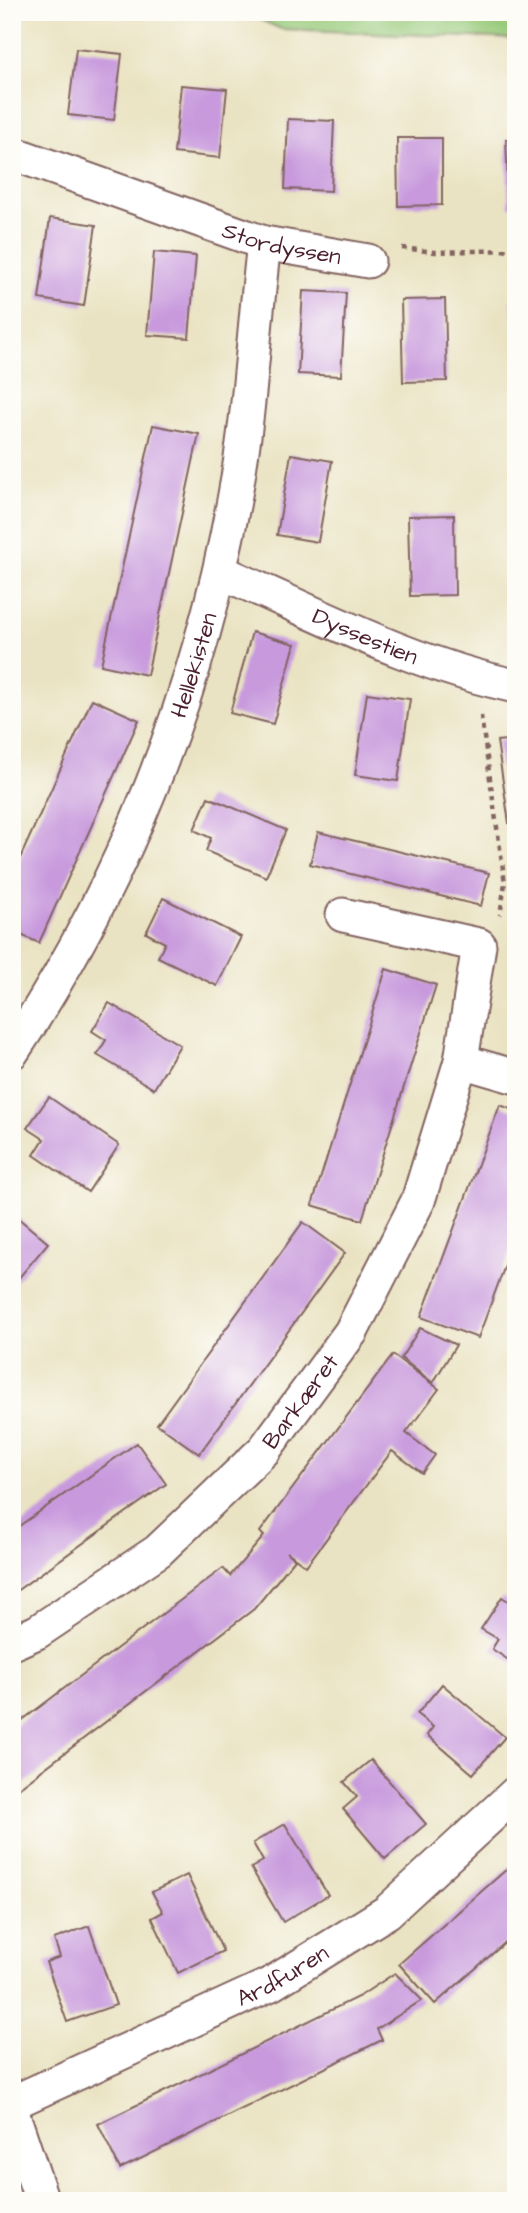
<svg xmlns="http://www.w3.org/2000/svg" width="528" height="2213" viewBox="0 0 528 2213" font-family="'Architects Daughter',sans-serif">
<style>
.green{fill:#98ca7a;stroke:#717452;stroke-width:2}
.building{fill:#c89add}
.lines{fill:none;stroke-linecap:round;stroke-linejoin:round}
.street-casing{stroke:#826460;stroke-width:37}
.path{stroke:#826460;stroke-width:4.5;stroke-dasharray:5 5;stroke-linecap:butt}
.street{stroke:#fff;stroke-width:33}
.labels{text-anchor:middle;stroke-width:5;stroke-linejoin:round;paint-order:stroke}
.street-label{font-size:23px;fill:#4a1f2b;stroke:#fdfcf7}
</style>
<rect width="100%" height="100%" fill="#fdfcf7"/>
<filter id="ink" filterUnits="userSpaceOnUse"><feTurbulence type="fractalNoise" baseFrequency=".0143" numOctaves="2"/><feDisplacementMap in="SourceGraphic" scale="14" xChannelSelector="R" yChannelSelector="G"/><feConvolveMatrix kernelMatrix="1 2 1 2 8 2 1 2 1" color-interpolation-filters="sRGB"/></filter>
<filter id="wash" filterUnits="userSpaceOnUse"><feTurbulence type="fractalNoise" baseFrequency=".00686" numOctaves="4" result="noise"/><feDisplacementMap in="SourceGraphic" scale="28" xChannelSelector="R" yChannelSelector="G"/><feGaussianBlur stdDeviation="1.57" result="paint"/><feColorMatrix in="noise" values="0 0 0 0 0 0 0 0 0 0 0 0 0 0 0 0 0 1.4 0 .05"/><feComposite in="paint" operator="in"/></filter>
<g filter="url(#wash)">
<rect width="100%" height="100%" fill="#eae3c3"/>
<polygon class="green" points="243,12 516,12 516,39 281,29"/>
<g id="blocks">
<g class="building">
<polygon points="12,18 19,19 13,46 12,46"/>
<polygon points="76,49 122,54 114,120 68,115"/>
<polygon points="181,85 227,89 220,158 174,153"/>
<polygon points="288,119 334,121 331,191 285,189"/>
<polygon points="397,138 442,138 442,205 398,206"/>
<polygon points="516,139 516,207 509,207 506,140"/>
<polygon points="50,218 96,225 84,306 39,299"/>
<polygon points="154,252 196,256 189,338 147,335"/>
<polygon points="303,291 346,293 341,376 298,374"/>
<polygon points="445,299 447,381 403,382 401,300"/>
<polygon points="511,300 516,300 516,326 514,326"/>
<polygon points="153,425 199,434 147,675 101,665"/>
<polygon points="291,454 332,461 318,542 277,535"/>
<polygon points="454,515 455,595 410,596 408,516"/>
<polygon points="252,632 295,644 273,724 230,713"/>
<polygon points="367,693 410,699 398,781 355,775"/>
<polygon points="92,699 139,720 39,943 12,931 12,876"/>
<polygon points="516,739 516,822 509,823 497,741"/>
<polygon points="208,797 286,830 266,877 206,851 211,838 194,830"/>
<polygon points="318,832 489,873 481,906 310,864"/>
<polygon points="163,898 241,937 217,986 158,957 165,943 146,933"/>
<polygon points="386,969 436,985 362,1220 312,1205"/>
<polygon points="109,1003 180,1045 154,1089 97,1055 106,1040 92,1031"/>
<polygon points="49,1097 119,1145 88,1192 34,1155 44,1139 27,1128"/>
<polygon points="500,1105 516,1111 516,1236 478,1338 421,1317"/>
<polygon points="12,1213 48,1243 12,1286"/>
<polygon points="303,1222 345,1253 199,1454 157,1424"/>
<polygon points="420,1328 456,1345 433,1383 401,1358"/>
<polygon points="393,1355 439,1389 406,1433 435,1455 422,1473 392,1451 306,1566 287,1552 295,1559 254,1609 12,1793 12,1728 223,1568 230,1576 264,1536 260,1532"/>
<polygon points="137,1443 166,1484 12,1594 12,1531"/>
<polygon points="502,1597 516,1606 516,1665 492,1649 498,1639 481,1629"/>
<polygon points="442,1684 505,1737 473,1774 427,1735 433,1727 417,1714"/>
<polygon points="371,1760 426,1824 385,1859 343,1809 357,1797 344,1782"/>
<polygon points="285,1824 328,1895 283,1922 251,1868 263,1861 253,1843"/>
<polygon points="516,1861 516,1933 435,2004 399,1964"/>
<polygon points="187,1875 223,1951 178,1973 152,1918 163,1912 152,1892"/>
<polygon points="89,1926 116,2005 67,2022 46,1962 60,1957 54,1939"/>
<polygon points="395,1973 422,2000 377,2029 382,2040 120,2169 98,2124 360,1996"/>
</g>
</g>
</g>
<g filter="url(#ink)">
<use href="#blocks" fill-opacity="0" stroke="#826460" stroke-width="2"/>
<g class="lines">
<g class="street-casing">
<g id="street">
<path id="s1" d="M12,153L264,243L368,261"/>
<path id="s2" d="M221,572C316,613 413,665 516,686"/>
<path id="s3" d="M12,1052C124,883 199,694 235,495C250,413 254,326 264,243"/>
<polyline points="461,1061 516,1077"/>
<path id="s4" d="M12,1643L37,1632L158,1551L264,1450L351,1332L418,1201L461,1061L479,945L343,915"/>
<path id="s5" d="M12,2103L271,1984L387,1912L516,1793"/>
<polyline points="12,2112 42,2201"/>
</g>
</g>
<g class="path">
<polyline points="402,248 435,252 516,250"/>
<polyline points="481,716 505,883 500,915"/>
</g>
<use href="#street" class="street"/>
</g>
</g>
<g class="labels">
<g class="street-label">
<text dy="8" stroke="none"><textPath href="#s1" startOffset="285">Stordyssen</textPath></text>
<text dy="8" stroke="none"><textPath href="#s2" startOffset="158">Dyssestien</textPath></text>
<text dy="8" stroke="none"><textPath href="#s3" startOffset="429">Hellekisten</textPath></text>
<text dy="8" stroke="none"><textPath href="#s4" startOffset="380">Barkæret</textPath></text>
<text dy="8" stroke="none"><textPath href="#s5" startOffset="299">Ardfuren</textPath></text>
</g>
</g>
<rect width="528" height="2213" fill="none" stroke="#fdfcf7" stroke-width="42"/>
</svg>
